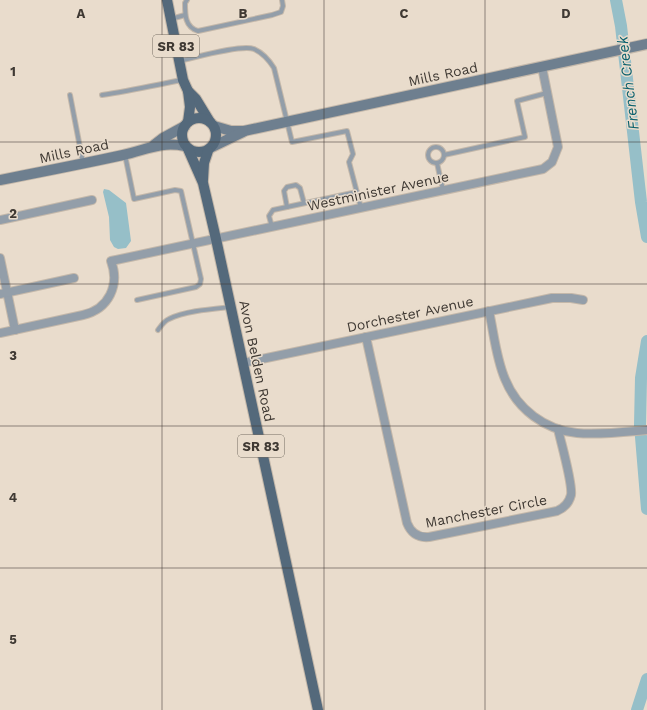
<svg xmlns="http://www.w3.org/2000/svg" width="647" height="710" viewBox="0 0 647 710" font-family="'Work Sans',sans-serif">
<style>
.water{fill:#96bfc8}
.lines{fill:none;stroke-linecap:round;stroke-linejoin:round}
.river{stroke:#96bfc8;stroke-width:12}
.lane-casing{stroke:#c4b8aa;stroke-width:6}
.street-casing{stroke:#c4b8aa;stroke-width:10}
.secondary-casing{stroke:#c4b8aa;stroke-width:12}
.primary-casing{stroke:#c4b8aa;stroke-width:12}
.lane{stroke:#939ea9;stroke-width:4}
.street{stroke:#939ea9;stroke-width:8}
.secondary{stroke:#6e7f8f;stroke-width:10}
.primary{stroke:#54697b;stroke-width:10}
.grid{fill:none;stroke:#3f3933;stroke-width:1;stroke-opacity:0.55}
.labels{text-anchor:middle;stroke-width:3;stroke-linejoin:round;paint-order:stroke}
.shield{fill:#e9dccc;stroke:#726a61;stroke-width:1}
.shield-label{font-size:13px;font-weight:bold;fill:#3f3933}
.street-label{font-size:14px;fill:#3f3933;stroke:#e9dccc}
.water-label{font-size:15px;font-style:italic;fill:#0b616e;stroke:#e9dccc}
.grid-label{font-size:13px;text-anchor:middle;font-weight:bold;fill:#3f3933;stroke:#e9dccc;stroke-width:3;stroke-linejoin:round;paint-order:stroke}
</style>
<rect width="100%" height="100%" fill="#e9dccc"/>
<polygon class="water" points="104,189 109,190 126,203 131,241 126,248 118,249 114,247 110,240 109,217 103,192"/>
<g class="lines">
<g class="river">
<polyline points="616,0 621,26 641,202 647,237"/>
<polyline points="647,341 641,378 640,425 647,509"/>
<polyline points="637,710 647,679"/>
</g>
<g class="lane-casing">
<g id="lane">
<path d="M187,0L185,3C185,15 185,27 198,31L272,15L281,12L283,6L282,0"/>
<polyline points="171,19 185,15"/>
<path d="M179,61C194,58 241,44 254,49C263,53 269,60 274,68L292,142L347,131L353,154L349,162L361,208"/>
<polyline points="70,95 83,163"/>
<path d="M102,95C129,91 156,85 182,80"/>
<circle cx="436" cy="155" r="8"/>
<polyline points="125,155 134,199 175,190 181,191 201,279 200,284 196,287 137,300"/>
<polyline points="444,155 525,137 517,101 547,93"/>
<polyline points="437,163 443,190"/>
<polyline points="287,207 284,191 287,187 296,185 300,188 304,203"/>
<polyline points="272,227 269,216 273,210 357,192"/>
<path d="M158,330C161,326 164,321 169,319C185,311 212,309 231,307"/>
</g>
</g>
<g class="street-casing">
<g id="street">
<polyline points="0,220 92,200"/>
<polyline points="0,258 15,330"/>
<polyline points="0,294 74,278"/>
<path d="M489,311C494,334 496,358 505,379C517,409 545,430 577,433C600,435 624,432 647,430"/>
<path d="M0,333L83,315C109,309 120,285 111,261L543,169L552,162L558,147L542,67"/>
<path d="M366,337L407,523C411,533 418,538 429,537L557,511C564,508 569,503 571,495C573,484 561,443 558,429"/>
<polyline points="243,363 552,298 571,298 583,300"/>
</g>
</g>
<g class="secondary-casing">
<g id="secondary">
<polyline points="214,126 231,131 244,131 647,44"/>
<polyline points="154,145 163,138 185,126"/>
<polyline points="212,147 243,132"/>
<path d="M0,180C41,172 82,164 123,155C146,150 160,141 185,146"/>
</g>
</g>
<g class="primary-casing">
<g id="primary">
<polyline points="167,0 183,80 188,91 196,99 210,122"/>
<polyline points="188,91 190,107 188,122"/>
<circle cx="199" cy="135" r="17"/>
<polyline points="188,149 203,183 216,239 318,710"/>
<polyline points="203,180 204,163 208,151"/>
</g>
</g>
<use href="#lane" class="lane"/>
<use href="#street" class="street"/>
<use href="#secondary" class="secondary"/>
<use href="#primary" class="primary"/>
</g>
<path class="grid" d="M162,0V710M324,0V710M485,0V710M0,142H647M0,284H647M0,426H647M0,568H647"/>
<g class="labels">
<g class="shield">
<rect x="153" y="35" width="46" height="22" rx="3"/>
<rect x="238" y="435" width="46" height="22" rx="3"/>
</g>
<g class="shield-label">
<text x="176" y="51">SR 83</text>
<text x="261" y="451">SR 83</text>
</g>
<g class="street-label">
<text transform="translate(443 74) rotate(-12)" y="5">Mills Road</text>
<text transform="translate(74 151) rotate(-12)" y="5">Mills Road</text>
<text transform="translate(378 191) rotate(-12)" y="5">Westminister Avenue</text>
<text transform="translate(410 314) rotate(-12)" y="5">Dorchester Avenue</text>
<text transform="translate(257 361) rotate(78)" y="5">Avon Belden Road</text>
<text transform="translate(486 511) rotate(-11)" y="5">Manchester Circle</text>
</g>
<g class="water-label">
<text transform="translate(628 83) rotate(-97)" y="5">French Creek</text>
</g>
</g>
<g class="grid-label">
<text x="81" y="18">A</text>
<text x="243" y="18">B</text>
<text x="404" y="18">C</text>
<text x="566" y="18">D</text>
<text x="13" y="76">1</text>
<text x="13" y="218">2</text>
<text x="13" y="360">3</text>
<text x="13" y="502">4</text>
<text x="13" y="644">5</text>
</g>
</svg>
